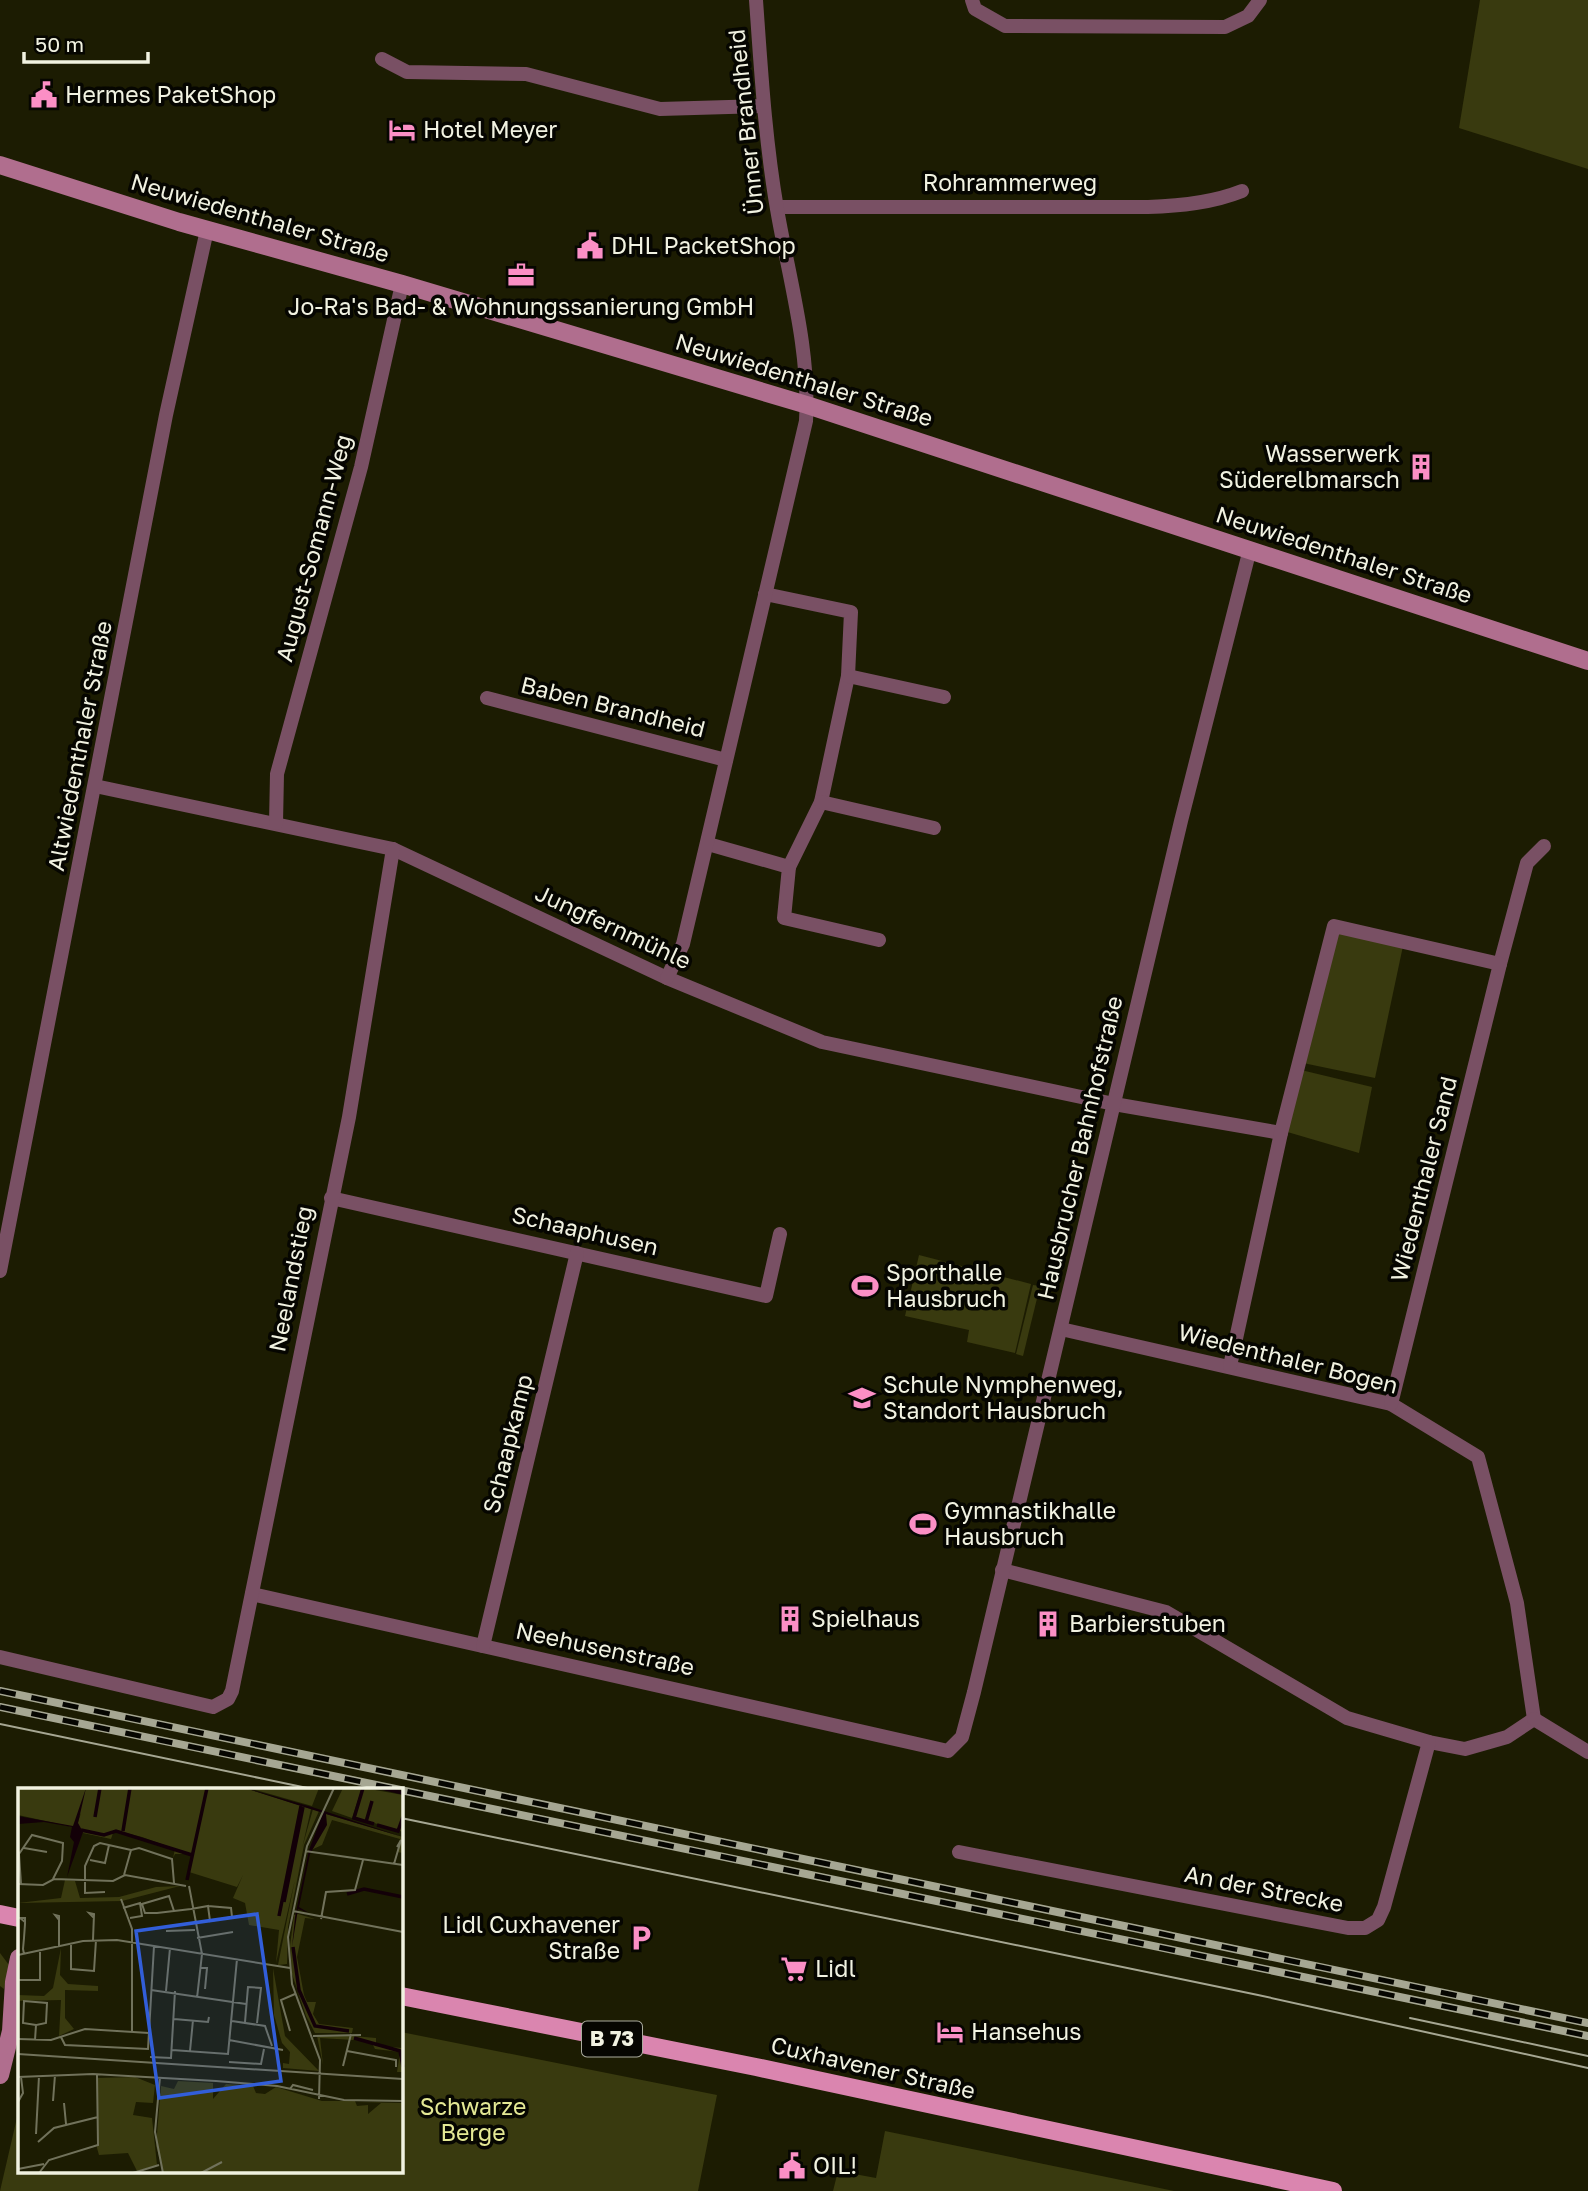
<svg xmlns="http://www.w3.org/2000/svg" width="1588" height="2191" viewBox="0 0 1588 2191" font-family="'Golos Text',sans-serif">
<style>
.green{fill:#393a0f}
.lines{fill:none;stroke-linecap:round;stroke-linejoin:round}
.street{stroke:#795064;stroke-width:14}
.secondary{stroke:#b06e8e;stroke-width:18}
.primary{stroke:#da85af;stroke-width:18}
.tram{stroke:#a6a793;stroke-width:2}
.rail-casing{stroke:#a6a793;stroke-width:8}
.rail{stroke:#060601;stroke-width:5;stroke-dasharray:16;stroke-linecap:butt}
.labels{text-anchor:middle;stroke-width:7;stroke-linejoin:round;paint-order:stroke}
.shield{fill:#060601;stroke:#aaab9e;stroke-width:2}
.shield-label{font-size:21px;font-weight:bold;fill:#f1f2e1}
.poi-label{font-size:23px;fill:#f1f2e1;stroke:#060601;text-anchor:start}
.street-label{font-size:23px;fill:#f1f2e1;stroke:#060601}
.park-label{font-size:23px;fill:#e4e894;stroke:#060601}
.inset-river{fill:none;stroke:#130008;stroke-width:3.5}
.inset-road{fill:none;stroke:#71725b;stroke-width:2}
.view{fill:#325ed9;fill-opacity:0.15;stroke:#325ed9;stroke-width:3.5}
.inset-edge{fill:none;stroke:#f1f2e1;stroke-width:3.5}
</style>
<rect width="100%" height="100%" fill="#1c1c02"/>
<g class="green">
<polygon points="1480,0 1588,0 1588,169 1459,128"/>
<polygon points="1338,930 1403,946 1375,1078 1303,1063"/>
<polygon points="1301,1070 1372,1087 1359,1153 1284,1131"/>
<polygon points="919,1255 1031,1284 1015,1353 967,1342 969,1330 905,1316"/>
<polygon points="1033,1285 1040,1286 1023,1356 1016,1354"/>
<polygon points="0,1953 9,1965 4,1989 0,1986"/>
<polygon points="401,2032 717,2095 698,2191 0,2191 19,2109 19,2172 401,2172"/>
<polygon points="885,2131 1174,2191 833,2191 838,2171 876,2178"/>
</g>
<g class="lines">
<g class="street">
<polyline points="972,0 975,9 1005,26 1225,27 1248,16 1260,0"/>
<polyline points="382,59 407,72 526,74 660,109 763,106"/>
<path d="M777,207H1148C1180,206 1212,203 1242,191"/>
<polyline points="765,594 851,612 848,676 821,802 789,867"/>
<polyline points="848,676 944,697"/>
<polyline points="487,698 726,760"/>
<polyline points="95,786 393,849 667,978 822,1042 1114,1104 1281,1133"/>
<polyline points="821,802 934,828"/>
<polyline points="276,823 277,774 361,467 402,284"/>
<polyline points="708,844 789,867 784,918 879,940"/>
<polyline points="1500,964 1527,863 1544,846"/>
<path d="M667,978L683,944L806,421C810,349 789,279 777,209C765,139 761,70 756,0"/>
<polyline points="331,1198 766,1296 780,1234"/>
<polyline points="0,1271 166,415 207,230"/>
<polyline points="1061,1329 1391,1404 1478,1457 1517,1603 1534,1719"/>
<polyline points="1230,1366 1281,1133 1334,926 1500,964 1391,1404"/>
<polyline points="1002,1570 1166,1612 1347,1718 1429,1742 1465,1749 1507,1737 1534,1719"/>
<polyline points="252,1594 948,1751 962,1737 974,1692 1181,821 1250,549"/>
<polyline points="483,1646 577,1253"/>
<polyline points="0,1657 213,1707 228,1699 232,1691 349,1117 393,849"/>
<polyline points="1534,1719 1588,1752"/>
<polyline points="959,1852 1348,1928 1365,1928 1378,1920 1384,1907 1429,1742"/>
</g>
<g class="secondary">
<polyline points="0,165 179,222 402,284 807,405 1588,661"/>
<polyline points="0,2075 11,2031 14,1982 19,1958"/>
</g>
<g class="primary">
<polyline points="0,1914 19,1918"/>
<polyline points="401,1996 756,2067 1333,2191"/>
</g>
<g class="tram">
<polyline points="0,1724 317,1790"/>
<polyline points="401,1818 1258,1995 1588,2068"/>
<polyline points="1410,2018 1588,2056"/>
</g>
<g class="rail-casing">
<g id="rail">
<polyline points="0,1691 1588,2023"/>
<polyline points="0,1707 1588,2036"/>
</g>
</g>
<use href="#rail" class="rail"/>
</g>
<defs>
<g id="civic-bare" transform="scale(2.1)"><path d="M-.6-6.5H3V-4.5H.6V-3L4-1V1h2V6H-6V1h2V-1L-.6-3ZM-1.2 2.5V6h2.4V2.5Z" fill="#fb8fc5" stroke="#060601" stroke-width="2.5" paint-order="stroke"/></g>
<g id="hotel-bare" transform="scale(2.1)"><path d="M-6-4.5h1.5V1H6V5H4.5V3h-9V5H-6ZM-4 0a1.8 1.8 0 1 1 3.6 0ZM.5 0V-2.5h3Q6-2.5 6 0Z" fill="#fb8fc5" stroke="#060601" stroke-width="2.5" paint-order="stroke"/></g>
<g id="office-bare" transform="scale(2.1)"><path d="M-6-3h4V-5.5h4V-3h4V5H-6ZM-1-4.5V-3h2v-1.5ZM-6 0V1H6V0Z" fill="#fb8fc5" stroke="#060601" stroke-width="2.5" paint-order="stroke"/></g>
<g id="building-bare" transform="scale(2.1)"><path d="M-4-6H4V6H1V3H-1V6H-4ZM-2.5-4.3h1.7v1.8h-1.7ZM.8-4.3h1.7v1.8H.8ZM-2.5-1h1.7V.8h-1.7ZM.8-1h1.7V.8H.8Z" fill="#fb8fc5" stroke="#060601" stroke-width="2.5" paint-order="stroke"/></g>
<g id="stadium-bare" transform="scale(2.1)"><path d="M0-5a6.5 5 0 1 0 0 10a6.5 5 0 1 0 0-10ZM-3.5-1.8h7v3.6h-7Z" fill="#fb8fc5" stroke="#060601" stroke-width="2.5" paint-order="stroke"/></g>
<g id="school-bare" transform="scale(2.1)"><path d="M0-5L7-2L0 1L-7-2ZM-4 1L0 2.5L4 1V4Q0 6-4 4Z" fill="#fb8fc5" stroke="#060601" stroke-width="2.5" paint-order="stroke"/></g>
<g id="parking-bare" transform="scale(2.1)"><path d="M-3.5-5.5H1a3.5 3.5 0 0 1 0 7H-1V5.5H-3.5ZM-1-3.4V-.6H.8a1.4 1.4 0 0 0 0-2.8Z" fill="#fb8fc5" stroke="#060601" stroke-width="2.5" paint-order="stroke"/></g>
<g id="supermarket-bare" transform="scale(2.1)"><path d="M-6-5.5h2.5l.6 2H6L4.5 2H-2.5L-4.4-4H-6ZM-1.5 3.2a1.3 1.3 0 1 0 .1 0ZM3 3.2a1.3 1.3 0 1 0 .1 0Z" fill="#fb8fc5" stroke="#060601" stroke-width="2.5" paint-order="stroke"/></g>
</defs>
<g fill-rule="evenodd">
<use href="#civic-bare" x="44" y="95"/>
<use href="#hotel-bare" x="402" y="130"/>
<use href="#civic-bare" x="590" y="246"/>
<use href="#office-bare" x="521" y="275"/>
<use href="#building-bare" x="1421" y="467"/>
<use href="#stadium-bare" x="865" y="1286"/>
<use href="#school-bare" x="862" y="1398"/>
<use href="#stadium-bare" x="923" y="1524"/>
<use href="#building-bare" x="790" y="1619"/>
<use href="#building-bare" x="1048" y="1624"/>
<use href="#parking-bare" x="641" y="1938"/>
<use href="#supermarket-bare" x="794" y="1969"/>
<use href="#hotel-bare" x="950" y="2032"/>
<use href="#civic-bare" x="792" y="2166"/>
</g>
<g class="labels">
<rect class="shield" x="582" y="2021.5" width="60" height="35" rx="5"/>
<g class="shield-label">
<text x="612" y="2046">B 73</text>
</g>
<g class="poi-label">
<text x="65" y="103">Hermes PaketShop</text>
<text x="423" y="138">Hotel Meyer</text>
<text x="611" y="254">DHL PacketShop</text>
<text x="521" y="315" text-anchor="middle">Jo-Ra's Bad- &amp; Wohnungssanierung GmbH</text>
<text x="1400" y="462" text-anchor="end">Wasserwerk<tspan x="1400" dy="26">Süderelbmarsch</tspan></text>
<text x="886" y="1281">Sporthalle<tspan x="886" dy="26">Hausbruch</tspan></text>
<text x="883" y="1393">Schule Nymphenweg,<tspan x="883" dy="26">Standort Hausbruch</tspan></text>
<text x="944" y="1519">Gymnastikhalle<tspan x="944" dy="26">Hausbruch</tspan></text>
<text x="811" y="1627">Spielhaus</text>
<text x="1069" y="1632">Barbierstuben</text>
<text x="620" y="1933" text-anchor="end">Lidl Cuxhavener<tspan x="620" dy="26">Straße</tspan></text>
<text x="815" y="1977">Lidl</text>
<text x="971" y="2040">Hansehus</text>
<text x="813" y="2174">OIL!</text>
</g>
<g class="street-label">
<text transform="translate(746 122) rotate(-96)" y="8">Ünner Brandheid</text>
<text x="1010" y="191">Rohrammerweg</text>
<text transform="translate(260 218) rotate(16)" y="8">Neuwiedenthaler Straße</text>
<text transform="translate(804 380) rotate(17)" y="8">Neuwiedenthaler Straße</text>
<text transform="translate(314 548) rotate(-75)" y="8">August-Somann-Weg</text>
<text transform="translate(1344 555) rotate(18)" y="8">Neuwiedenthaler Straße</text>
<text transform="translate(613 707) rotate(14)" y="8">Baben Brandheid</text>
<text transform="translate(80 746) rotate(-79)" y="8">Altwiedenthaler Straße</text>
<text transform="translate(613 927) rotate(25)" y="8">Jungfernmühle</text>
<text transform="translate(1080 1148) rotate(-77)" y="8">Hausbrucher Bahnhofstraße</text>
<text transform="translate(1424 1179) rotate(-76)" y="8">Wiedenthaler Sand</text>
<text transform="translate(585 1231) rotate(13)" y="8">Schaaphusen</text>
<text transform="translate(291 1279) rotate(-79)" y="8">Neelandstieg</text>
<text transform="translate(1288 1359) rotate(14)" y="8">Wiedenthaler Bogen</text>
<text transform="translate(508 1444) rotate(-76)" y="8">Schaapkamp</text>
<text transform="translate(605 1649) rotate(12)" y="8">Neehusenstraße</text>
<text transform="translate(1264 1889) rotate(11)" y="8">An der Strecke</text>
<text transform="translate(873 2068) rotate(13)" y="8">Cuxhavener Straße</text>
</g>
<g class="park-label">
<text x="473" y="2115">Schwarze<tspan x="473" dy="26">Berge</tspan></text>
</g>
</g>
<g transform="translate(18 1788)">
<rect width="385" height="385" fill="#1c1c02"/>
<path d="M0,0H227L293,21L258,175L261,142L231,137L227,115L215,110L225,87L219,99L171,84L174,66H157L155,70L157,61L124,49L96,42L93,51L65,45L59,37L63,25L55,39L0,27ZM231,0L236,1L301,0L294,18ZM325,0H344L334,30L314,23ZM346,0L385,7V44L337,29ZM295,21L301,23L286,57L270,139L269,176L260,177L281,71ZM308,26L385,49V65L379,64L382,51L314,32L304,57L293,62L308,34ZM47,92L57,93L62,110L101,109L138,99L162,98L104,113L0,115L43,110ZM280,126L297,131L287,130L279,169L286,207L289,214H298L295,226L301,236L335,240L334,245H297L288,228L274,186L272,158L276,127ZM43,160L42,187L50,196L80,198V203L47,202V230L56,241L41,248L43,212L0,213V207L26,208L35,200ZM255,180L267,248L301,283L265,280V275L271,276L272,264L264,255L256,227ZM335,248L358,250V258L385,260V284H379L382,264L357,261L353,253L302,250L305,277L299,248ZM117,289L137,297L135,315L118,314L115,327L134,330L139,377L119,383L110,365L81,367L79,360V290ZM160,293L195,295V311L208,296L235,298L238,305L247,306L258,299L304,313H337L339,318L350,317V326L363,315L338,314L385,315V385H146L138,358L143,298L156,301Z" fill="#393a0f"/>
<path d="M68,0L60,35L65,44L49,89L56,54L52,49L54,39L26,34L0,36V28L55,38ZM227,0L294,19L385,49L308,26L309,37L292,66L281,119L291,125L280,121L274,159L277,129L291,62L305,25Z" fill="#130008"/>
<path class="inset-river" d="M345,0L336,30L356,36M364,0L385,5M77,29L82,0M348,34L354,13M359,37L380,43L385,29M63,42L86,47L98,43L174,67M105,43L112,0M169,92L189,0M329,106L346,101L385,109M266,114L285,19M261,128L283,18M275,159L281,202L297,238L331,243M336,250L382,263L385,279"/>
<path class="inset-road" d="M6,60L29,64M287,63L385,77M72,72L87,75L91,57M376,76L383,52L379,59M106,87L113,62L121,60L154,71L156,95M0,96L25,97L36,91L95,93L107,87L168,98M3,96L1,66L14,47L45,55L44,73L35,91M171,98L184,166L179,210M87,104L67,105V78L76,58L82,55L113,62M103,111L114,141V245M105,120L122,115L124,128L112,130M156,123L151,108L124,116L127,125H139L173,121L190,118L192,133L214,129L213,120L190,118M275,123L385,144M303,131L308,104L337,102L345,72M148,143L177,142M179,150L215,144M75,152L76,126L71,125L76,130M53,155V181L76,183L78,152M41,158V132L37,127L41,128V132M6,166L5,161L6,150L7,136V130H2L7,134M0,167L65,153L99,152L272,180M183,180H189L187,201M0,192H22V164M133,202L228,216M148,203L152,160M156,231L190,234L191,229M214,233L247,238L254,258M227,234L230,199L243,200L239,235M272,243L263,212L277,206M295,248L343,247M43,249L47,257L130,261L136,158M0,251L33,252L67,241L131,245M17,252L18,237L28,235L29,215L6,213L5,235L18,237M211,252L265,262M154,262L210,266L219,171M172,263L175,232M329,263L378,272V279M0,266L385,291M132,269L153,270L157,203M211,274L243,276L246,261M325,278L333,246M0,289L75,286L198,293L259,298L326,312M142,289L137,344L145,385M272,301L275,297L295,302M301,311L302,272L274,196L270,149L289,58L316,0M325,312L385,313M35,313L37,287M0,314L5,305L3,289M46,315L48,336M18,346L21,288M20,354L36,340L80,329M0,381L26,376M21,385L31,372L80,357L79,287M115,385L141,377M183,385L204,374"/>
<path class="view" d="M239,126L263,293L141,310L118,143Z"/>
<rect width="385" height="385" class="inset-edge"/>
</g>
<path d="M24 52v10h124v-10" fill="none" stroke="#f1f2e1" stroke-width="3.5"/>
<text x="35" y="52" font-size="21" fill="#f1f2e1" stroke="#060601" stroke-width="5" paint-order="stroke">50 m</text>
</svg>
